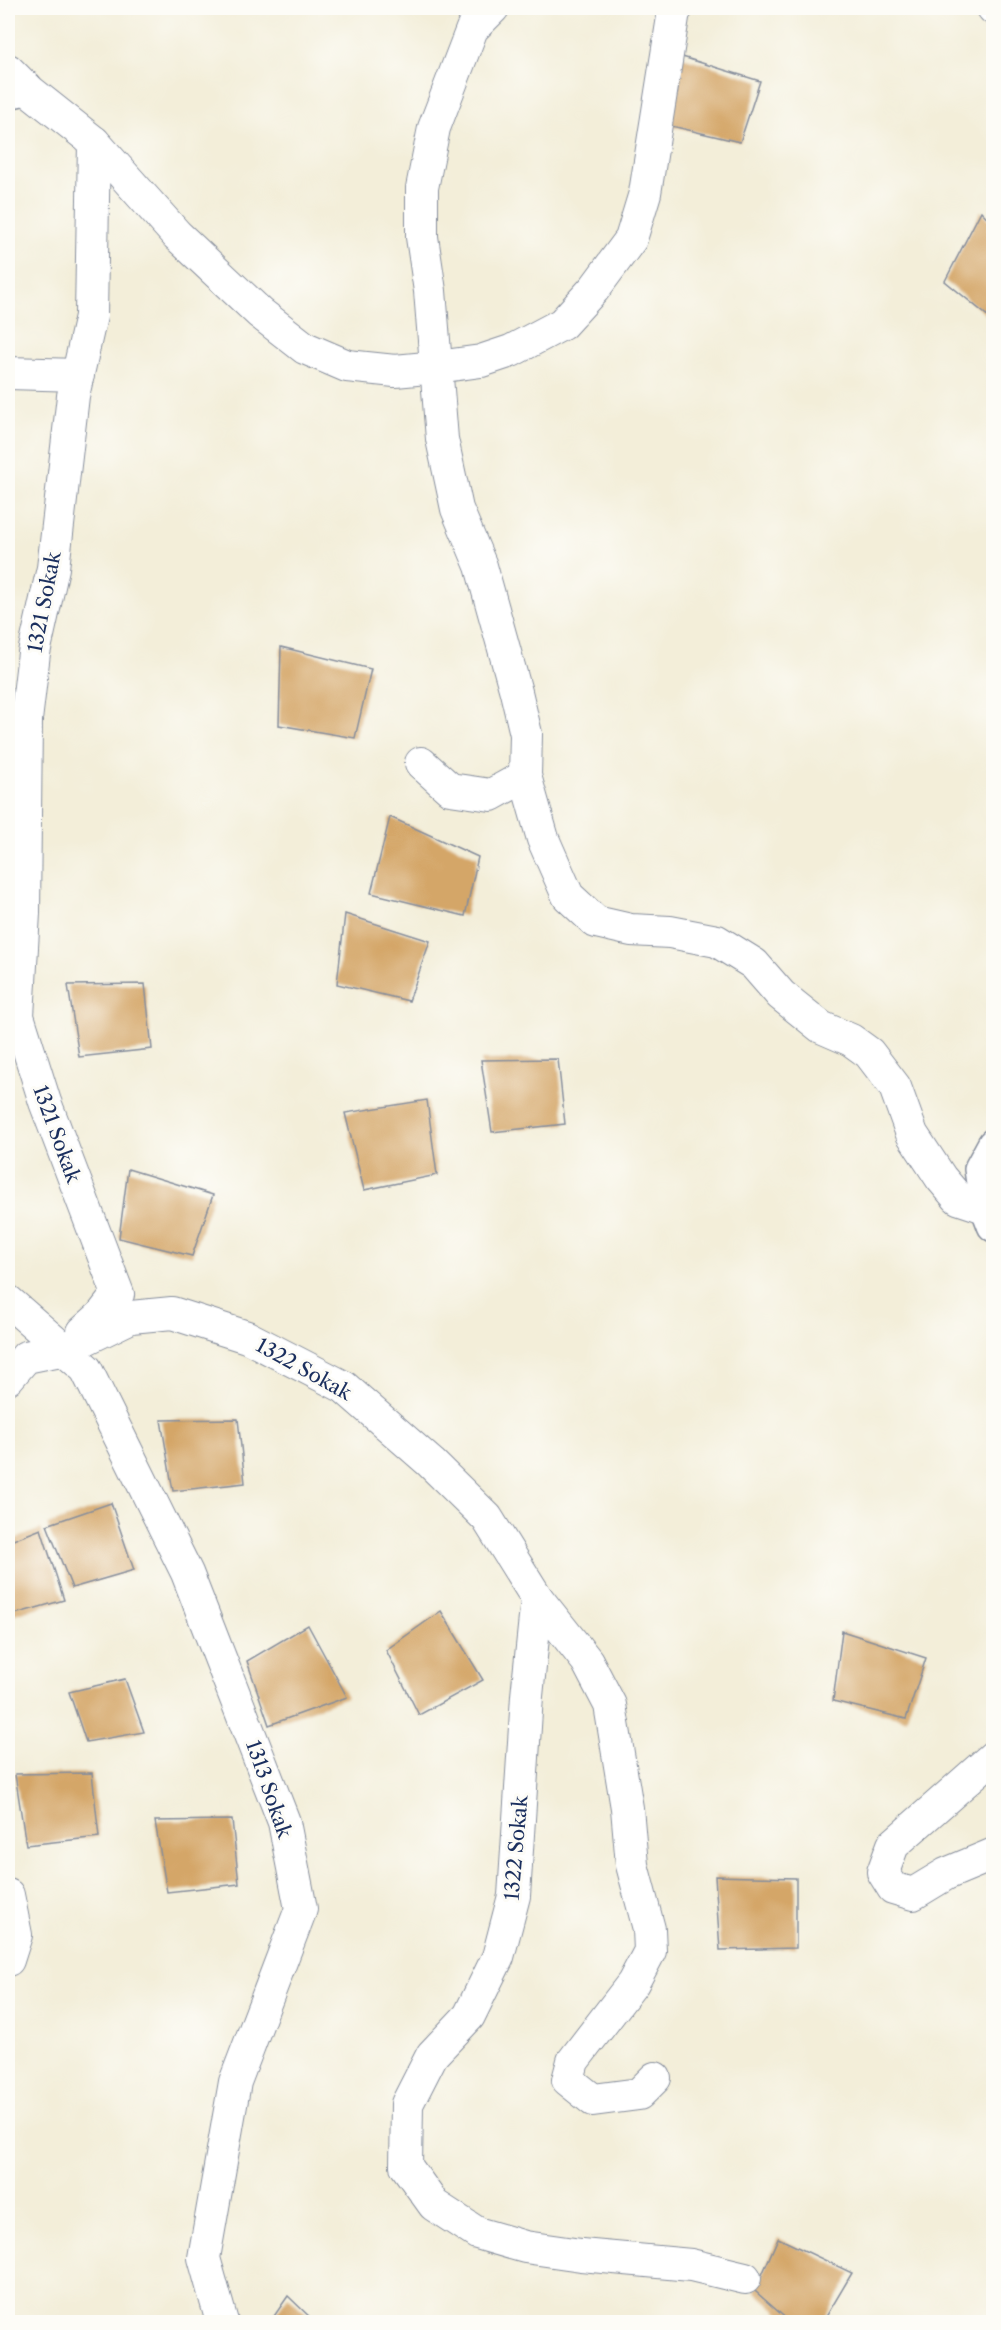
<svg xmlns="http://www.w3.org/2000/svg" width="1001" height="2330" viewBox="0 0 1001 2330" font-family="'Libre Caslon Text',serif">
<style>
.building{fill:#d4a667}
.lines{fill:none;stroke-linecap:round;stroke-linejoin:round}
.minor-casing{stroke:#878e9c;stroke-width:34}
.tertiary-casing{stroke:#878e9c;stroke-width:36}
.minor{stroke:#fff;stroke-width:32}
.tertiary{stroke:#fff;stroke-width:33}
.labels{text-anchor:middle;stroke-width:6;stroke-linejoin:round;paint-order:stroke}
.street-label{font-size:20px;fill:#1b2f5e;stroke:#fdfcf7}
</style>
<rect width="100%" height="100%" fill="#fdfcf7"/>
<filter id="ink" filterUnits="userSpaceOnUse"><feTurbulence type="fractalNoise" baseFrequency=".0167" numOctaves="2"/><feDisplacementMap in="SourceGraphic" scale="12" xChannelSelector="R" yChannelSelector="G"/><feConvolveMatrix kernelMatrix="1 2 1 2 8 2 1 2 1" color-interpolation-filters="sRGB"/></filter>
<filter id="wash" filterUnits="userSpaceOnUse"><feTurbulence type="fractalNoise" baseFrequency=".008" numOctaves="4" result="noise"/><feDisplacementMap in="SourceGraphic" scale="24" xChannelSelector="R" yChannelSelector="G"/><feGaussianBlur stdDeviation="1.35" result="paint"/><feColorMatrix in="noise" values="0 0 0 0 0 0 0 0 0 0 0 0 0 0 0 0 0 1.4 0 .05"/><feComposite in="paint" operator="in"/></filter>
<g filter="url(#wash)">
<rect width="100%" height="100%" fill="#f3eed9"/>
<g id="blocks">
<g class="building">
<polygon points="676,55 760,81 740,142 667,125"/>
<polygon points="981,211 994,225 994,314 989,317 945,281"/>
<polygon points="281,647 371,669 355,738 279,725"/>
<polygon points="390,817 478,857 465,916 371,893"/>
<polygon points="345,914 430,941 409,1001 337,984"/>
<polygon points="145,984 152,1049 79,1057 68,985"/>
<polygon points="558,1059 565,1124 492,1132 481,1060"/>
<polygon points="427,1100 437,1175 364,1190 345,1113"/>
<polygon points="128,1169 213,1195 192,1256 119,1238"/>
<polygon points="238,1419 245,1483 173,1491 161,1420"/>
<polygon points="111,1503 134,1570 72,1588 47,1525"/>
<polygon points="41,1529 64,1600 8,1616 8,1542"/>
<polygon points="441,1611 483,1680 419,1715 386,1650"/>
<polygon points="308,1625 347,1697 269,1725 247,1661"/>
<polygon points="842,1631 926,1658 906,1719 833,1701"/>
<polygon points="125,1679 144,1732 86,1742 69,1692"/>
<polygon points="92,1773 99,1837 26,1845 15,1774"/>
<polygon points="232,1820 239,1884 167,1892 155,1821"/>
<polygon points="715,1876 796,1878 796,1948 720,1950"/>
<polygon points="778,2238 852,2273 823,2322 790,2322 755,2291"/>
<polygon points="288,2296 315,2322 270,2322"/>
</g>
</g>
</g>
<g filter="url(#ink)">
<use href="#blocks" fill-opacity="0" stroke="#878e9c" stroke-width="1.5"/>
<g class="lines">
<g class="minor-casing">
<g id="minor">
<polyline points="993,8 994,9"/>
<polyline points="8,70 26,88 94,142 177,235 260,313 305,348 347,366 395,371 437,367 481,361 511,351 562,324 594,289 631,239 645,193 674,11 677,8"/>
<polyline points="8,373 78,375"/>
<polyline points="421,763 450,789 491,795 525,776 526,734 516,692 481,566 457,509 442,439 430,291 422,237 422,188 434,128 472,29 493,8"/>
<polyline points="525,776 543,839 568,896 596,922 631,930 670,932 717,941 754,964 781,995 821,1027 851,1040 869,1053 895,1087 912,1134 941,1178 958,1198 988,1208"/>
<polyline points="8,1301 86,1369 187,1573 284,1822 301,1909 235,2082 204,2258 222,2322"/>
<polyline points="83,1332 101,1316 118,1294 45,1102 18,1016 24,913 26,720 34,653 53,568 73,396 91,316 94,142"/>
<polyline points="8,1378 26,1357 65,1349 131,1317 172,1313 247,1337 344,1387 431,1463 487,1518 537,1598 587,1661 610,1705 627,1808 632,1865 649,1929 650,1951 633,1983 573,2061 568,2080 593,2100 639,2094 655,2078"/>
<polyline points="537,1598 527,1696 514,1896 498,1957 469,2016 432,2055 407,2104 406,2166 434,2205 477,2233 525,2247 581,2255 691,2265 745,2278"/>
<polyline points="994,1756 893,1845 883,1872 893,1888 913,1894 946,1874 994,1854"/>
<polyline points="8,1895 16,1935 8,1960"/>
</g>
</g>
<g class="tertiary-casing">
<g id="tertiary">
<polyline points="8,92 26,88"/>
<polyline points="994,1145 981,1169 986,1204 994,1225"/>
</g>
</g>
<use href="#minor" class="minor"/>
<use href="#tertiary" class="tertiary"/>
</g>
</g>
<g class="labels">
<g class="street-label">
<text transform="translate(44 602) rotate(-79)" y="7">1321 Sokak</text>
<text transform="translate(57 1134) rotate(70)" y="7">1321 Sokak</text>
<text transform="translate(304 1369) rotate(29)" y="7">1322 Sokak</text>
<text transform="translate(269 1789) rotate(71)" y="7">1313 Sokak</text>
<text transform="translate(516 1848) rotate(-85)" y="7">1322 Sokak</text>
</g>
</g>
<rect width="1001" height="2330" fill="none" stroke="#fdfcf7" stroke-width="30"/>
</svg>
